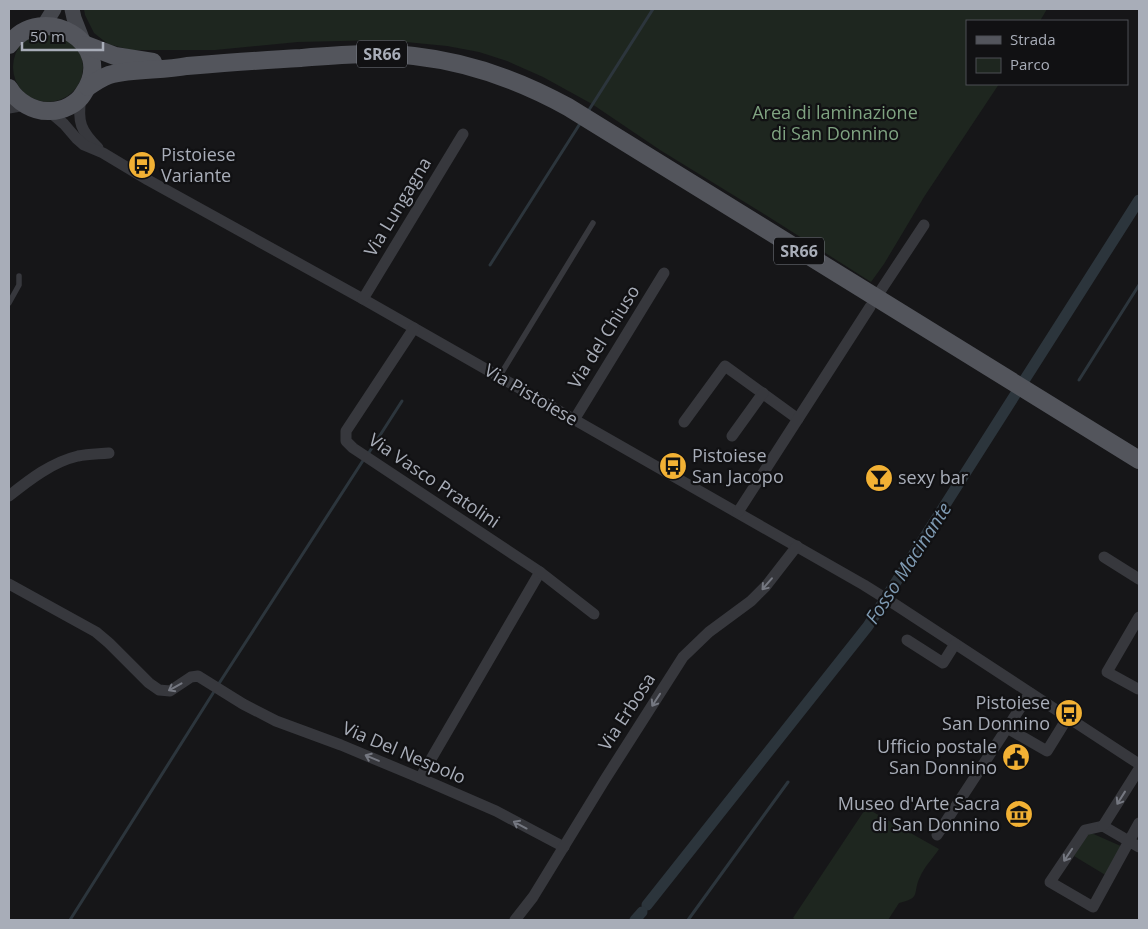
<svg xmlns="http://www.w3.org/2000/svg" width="1148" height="929" viewBox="0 0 1148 929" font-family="'Open Sans',sans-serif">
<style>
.green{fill:#1e261f}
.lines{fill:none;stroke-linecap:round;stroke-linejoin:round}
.stream{stroke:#2c353c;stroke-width:3}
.canal{stroke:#2c353c;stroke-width:11}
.lane{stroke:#37383d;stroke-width:5.5}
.street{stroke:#37383d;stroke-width:11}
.secondary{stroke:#45474d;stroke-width:15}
.primary{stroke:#53555c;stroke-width:18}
.oneway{stroke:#757881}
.labels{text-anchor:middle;stroke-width:4.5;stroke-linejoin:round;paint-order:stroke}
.shield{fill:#111113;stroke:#7b7e86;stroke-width:1}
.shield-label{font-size:16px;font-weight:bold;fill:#a8adb8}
.park-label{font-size:18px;fill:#7fa381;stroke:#111113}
.poi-label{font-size:18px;fill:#a8adb8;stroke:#111113;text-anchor:start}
.street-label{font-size:18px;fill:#a8adb8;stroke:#111113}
.water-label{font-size:19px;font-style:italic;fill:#7f9bb3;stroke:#111113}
</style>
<rect width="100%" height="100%" fill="#161618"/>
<g class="green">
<polygon points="84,9 1047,9 1040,21 967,21 967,84 999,84 924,197 884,264 871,282 772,219 660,150 592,104 543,77 507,61 479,52 447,46 385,40 298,42 215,50 131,50 108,44 94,33 85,15"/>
<circle cx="48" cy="67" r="35"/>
<path d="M866,808L939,849C933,858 924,867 920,877C912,893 922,898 899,903L888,920H796L793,918Z"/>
<polygon points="1089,832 1123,847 1107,876 1074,856"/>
</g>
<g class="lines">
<g class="stream">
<polyline points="587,113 653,9"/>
<polyline points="490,265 581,122"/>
<polyline points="1079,380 1139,285"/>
<polyline points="368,454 402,401"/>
<polyline points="218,685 364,459"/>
<polyline points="70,920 215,690"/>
<polyline points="688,920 788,782"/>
</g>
<g class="canal">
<polyline points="647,905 868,626 1139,200"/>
<polyline points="635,920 642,912"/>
</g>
<g class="lane">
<polyline points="9,303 19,285 19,276"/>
<polyline points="499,377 593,223"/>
</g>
<g class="street">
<path d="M81,98C77,122 81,131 98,148"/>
<polyline points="9,108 26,105"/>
<polyline points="50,112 64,124 76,138 84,145 103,153 148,180 363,299 864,585 896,605 1139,764"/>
<polyline points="881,290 924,225"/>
<polyline points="363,299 463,134"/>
<polyline points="414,328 346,431 346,441 353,448 540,572 420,778"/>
<polyline points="574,420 664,273"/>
<polyline points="684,422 725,366 798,419"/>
<polyline points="732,436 763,393"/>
<path d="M9,496C29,480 52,462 78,456C88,454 99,454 109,453"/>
<polyline points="738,512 870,307"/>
<polyline points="1104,557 1139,579"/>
<polyline points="540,572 594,614"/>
<polyline points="9,584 96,632 109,643 149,683 159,690 170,691 191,677 198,676 243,704 276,721 341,745 420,778 496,811 564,847"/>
<polyline points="907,640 943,663 955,644"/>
<polyline points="1138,689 1107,672 1139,617"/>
<polyline points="1007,728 1047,751 1068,717"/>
<polyline points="1139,823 1093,907 1050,882 1085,830 1103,826 1139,847"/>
<polyline points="1103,826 1139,769"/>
<polyline points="937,835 1030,693"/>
<polyline points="515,920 533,897 604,781 683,657 709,632 751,601 766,586 797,546"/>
</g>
<g class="secondary">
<polyline points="72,9 74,18 83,41"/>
<polyline points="46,22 54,9"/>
</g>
<g class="primary">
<path d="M9,45C41,0 119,43 83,94C77,104 63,111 50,111C34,112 17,102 9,88"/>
<polyline points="86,45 115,56 153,62"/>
<path d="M88,87C95,82 101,78 109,75C134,68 162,71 187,66C225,63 263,60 301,58C339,55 376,52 414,56C468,62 521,81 568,107L1139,460"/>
</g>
</g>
<defs><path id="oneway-shaft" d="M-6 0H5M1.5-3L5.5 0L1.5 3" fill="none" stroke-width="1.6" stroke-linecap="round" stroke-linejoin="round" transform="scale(1.25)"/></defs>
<g class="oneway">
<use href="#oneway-shaft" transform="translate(767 584) rotate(131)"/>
<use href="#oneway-shaft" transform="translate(175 687) rotate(151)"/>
<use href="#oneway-shaft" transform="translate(656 700) rotate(123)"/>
<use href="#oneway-shaft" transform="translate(372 758) rotate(-157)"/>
<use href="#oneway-shaft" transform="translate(1121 798) rotate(122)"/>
<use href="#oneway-shaft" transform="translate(520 825) rotate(-152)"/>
<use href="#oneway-shaft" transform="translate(1068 855) rotate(124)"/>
</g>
<defs>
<g id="bus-disc" transform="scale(1.4375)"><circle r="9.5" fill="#f2b134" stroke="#111113"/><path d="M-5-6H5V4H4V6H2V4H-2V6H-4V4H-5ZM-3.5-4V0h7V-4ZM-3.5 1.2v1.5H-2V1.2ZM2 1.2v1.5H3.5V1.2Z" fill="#111"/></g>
<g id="bar-disc" transform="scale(1.4375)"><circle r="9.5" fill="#f2b134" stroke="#111113"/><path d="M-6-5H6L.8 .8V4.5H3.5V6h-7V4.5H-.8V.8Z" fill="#111"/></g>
<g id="civic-disc" transform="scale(1.4375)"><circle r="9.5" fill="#f2b134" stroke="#111113"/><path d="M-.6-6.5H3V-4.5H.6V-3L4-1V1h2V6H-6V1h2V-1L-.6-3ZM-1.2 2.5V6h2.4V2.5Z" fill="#111"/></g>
<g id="museum-disc" transform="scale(1.4375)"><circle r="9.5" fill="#f2b134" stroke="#111113"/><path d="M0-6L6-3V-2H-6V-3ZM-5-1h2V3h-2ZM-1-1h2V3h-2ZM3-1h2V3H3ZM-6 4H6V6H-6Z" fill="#111"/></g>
</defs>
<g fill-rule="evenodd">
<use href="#bus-disc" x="142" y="165"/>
<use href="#bus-disc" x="673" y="466"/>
<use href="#bar-disc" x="879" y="478"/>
<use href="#bus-disc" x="1069" y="713"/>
<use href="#civic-disc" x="1016" y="757"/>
<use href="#museum-disc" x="1019" y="814"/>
</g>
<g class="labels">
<g class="shield">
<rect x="357" y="40.5" width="50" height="27" rx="4"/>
<rect x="774" y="237.5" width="50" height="27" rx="4"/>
</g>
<g class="shield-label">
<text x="382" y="60">SR66</text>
<text x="799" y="257">SR66</text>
</g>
<g class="park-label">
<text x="835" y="119">Area di laminazione<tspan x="835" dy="21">di San Donnino</tspan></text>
</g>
<g class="poi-label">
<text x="161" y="161">Pistoiese<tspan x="161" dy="21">Variante</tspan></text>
<text x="692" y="462">Pistoiese<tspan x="692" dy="21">San Jacopo</tspan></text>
<text x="898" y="484">sexy bar</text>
<text x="1050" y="709" text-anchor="end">Pistoiese<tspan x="1050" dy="21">San Donnino</tspan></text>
<text x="997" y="753" text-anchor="end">Ufficio postale<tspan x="997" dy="21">San Donnino</tspan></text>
<text x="1000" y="810" text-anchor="end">Museo d'Arte Sacra<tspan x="1000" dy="21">di San Donnino</tspan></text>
</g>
<g class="street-label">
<text transform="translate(398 207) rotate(-59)" y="6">Via Lungagna</text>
<text transform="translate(604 337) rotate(-58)" y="6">Via del Chiuso</text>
<text transform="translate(531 395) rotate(30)" y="6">Via Pistoiese</text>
<text transform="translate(434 481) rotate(34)" y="6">Via Vasco Pratolini</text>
<text transform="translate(627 712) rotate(-57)" y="6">Via Erbosa</text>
<text transform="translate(404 753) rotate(23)" y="6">Via Del Nespolo</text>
</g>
<g class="water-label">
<text transform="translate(908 563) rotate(-57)" y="7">Fosso Macinante</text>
</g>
</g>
<rect width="1148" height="929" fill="none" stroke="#a8adb8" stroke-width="20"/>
<rect x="966" y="20" width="162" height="65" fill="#111113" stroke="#4d4f55"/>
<rect x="976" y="36" width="25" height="8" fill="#53555c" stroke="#4d4f55"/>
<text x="1010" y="45" font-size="15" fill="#a8adb8">Strada</text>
<rect x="976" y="58" width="25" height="15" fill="#1e261f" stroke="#4d4f55"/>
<text x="1010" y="70" font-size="15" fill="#a8adb8">Parco</text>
<path d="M22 42v8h81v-8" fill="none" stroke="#a8adb8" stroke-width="2.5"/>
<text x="30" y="42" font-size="15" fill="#a8adb8" stroke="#111113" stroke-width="4" paint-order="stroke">50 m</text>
</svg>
